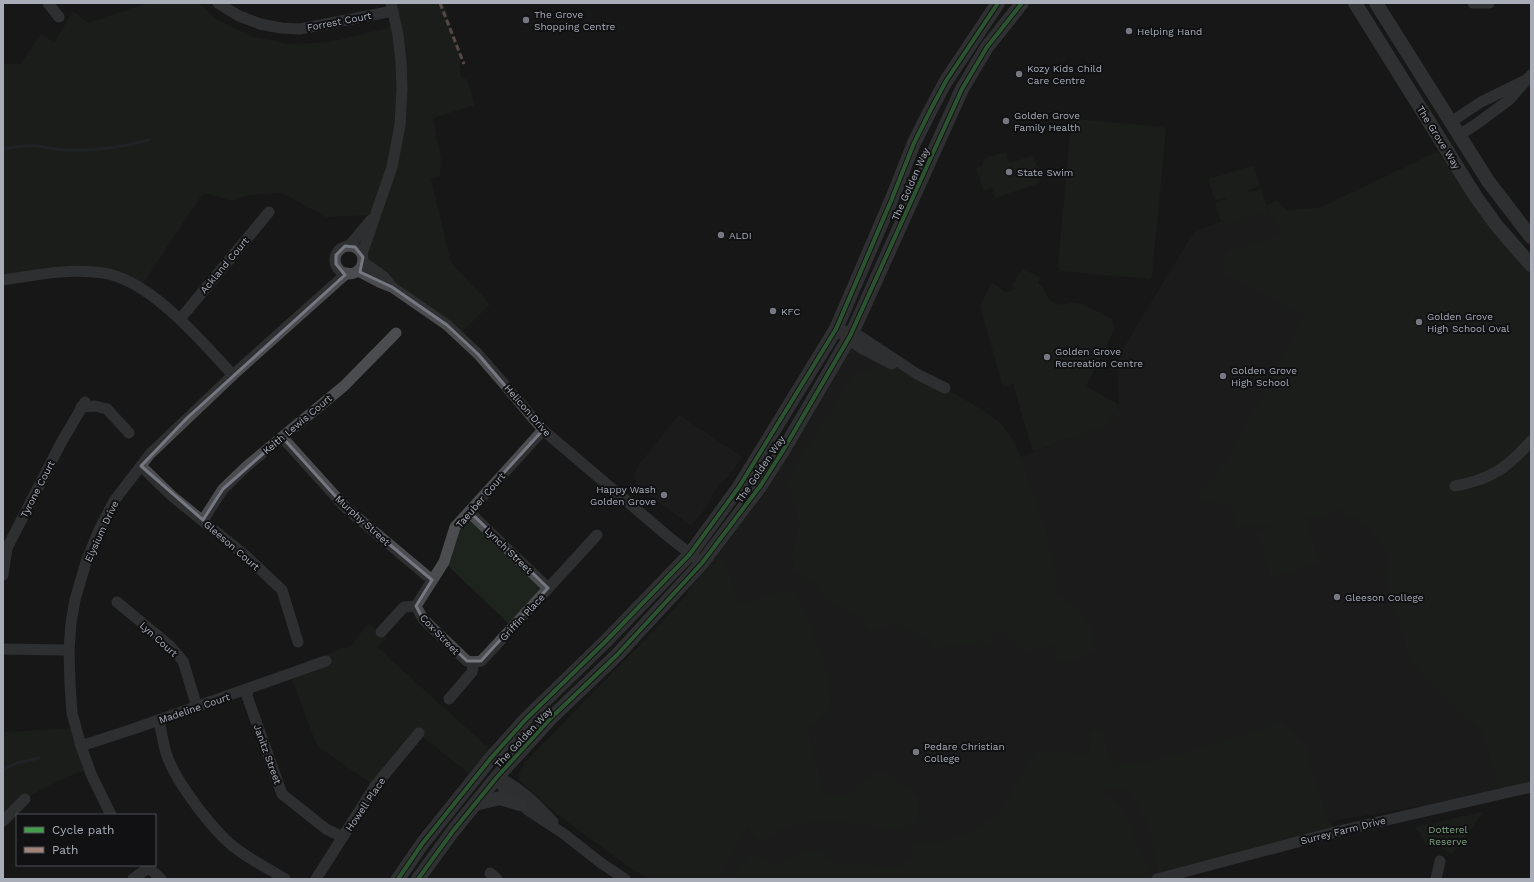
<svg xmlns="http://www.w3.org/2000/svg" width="1534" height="882" viewBox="0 0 1534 882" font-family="'Work Sans',sans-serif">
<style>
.built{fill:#212123}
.green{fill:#1d241e;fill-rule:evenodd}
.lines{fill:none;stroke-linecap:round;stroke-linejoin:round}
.stream{stroke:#2a3239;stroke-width:3}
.minor{stroke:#4b4c50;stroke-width:11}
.major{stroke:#4d4f52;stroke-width:14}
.highway{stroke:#4e4e51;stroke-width:16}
.quiet{stroke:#a18479;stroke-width:3;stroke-dasharray:6 3;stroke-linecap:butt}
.cycleway-casing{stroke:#111113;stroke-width:6}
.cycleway{stroke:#469c4c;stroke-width:4}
.marked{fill:none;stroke:#757880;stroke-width:3;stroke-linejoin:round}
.poi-dot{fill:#757880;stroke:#111113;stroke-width:1.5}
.labels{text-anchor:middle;stroke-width:4;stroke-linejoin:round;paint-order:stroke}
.poi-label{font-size:10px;fill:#a8adb8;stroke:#111113;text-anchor:start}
.street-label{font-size:10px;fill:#a8adb8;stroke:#111113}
.park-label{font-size:10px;fill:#7fa381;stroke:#111113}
</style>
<rect width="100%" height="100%" fill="#171717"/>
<g class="built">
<polygon points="1437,152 1504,234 1531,787 1493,794 1337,820 1151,879 716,879 683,599 850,336 945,388 1004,427 1021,457 1105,426 1119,405 1118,357 1194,232 1277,201 1287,210 1319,208"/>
<polygon points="679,415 742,457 727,478 721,482 712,495 711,500 696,520 690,525 637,486 634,477 638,466"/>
</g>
<g class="green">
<polygon points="149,3 199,3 215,18 250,36 289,44 329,42 396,26 391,3 444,3 460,54 460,75 467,80 475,105 433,118 442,164 439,177 431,179 450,259 454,266 490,304 458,336 363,262 374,215 326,217 282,193 252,195 232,200 203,193 140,288 104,273 3,280 3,64 20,64 41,34 54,43 73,11 88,23"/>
<polygon points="1074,119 1162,127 1166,130 1152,277 1149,279 1061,271 1058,267 1071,121"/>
<polygon points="1006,152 1010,163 1032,156 1039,169 1040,183 995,198 992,188 984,191 976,168 982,166 985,158"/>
<polygon points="1437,152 1531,264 1531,787 1501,793 1482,732 1430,684 1410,658 1384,573 1386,573 1388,560 1386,553 1381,542 1365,524 1340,510 1306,519 1319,563 1271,578 1257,532 1277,526 1238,527 1231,505 1193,500 1227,461 1305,315 1221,272 1228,251 1282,235 1268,210 1222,225 1215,203 1227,199 1227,197 1215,200 1208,179 1254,165 1260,186 1248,190 1249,192 1261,189 1268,210 1277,201 1287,210 1319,208"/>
<path d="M1022,268L1041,278L1038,283C1047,289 1045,297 1053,302C1061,308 1070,301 1077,303C1089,306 1101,314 1112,319L1115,329L1086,386L1119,405L1105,426L1033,452L1013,384L1003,387L980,306L992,282L1005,292L1016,289L1012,286Z"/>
<path d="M887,363L945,388L979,408L1000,423L1015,442L1046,531L1055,571L1056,595C1081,612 1094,618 1094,650L1074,660H1058L1054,645L1035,650L1022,651L1001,628L991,636L995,642L987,648L981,641L933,649L926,637L895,624L870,630L860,617L825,598L814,582L806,578L794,569L792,555L799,522L787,481L803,454L854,375Z"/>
<polygon points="469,512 548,588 512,627 444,562 455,527"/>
<path d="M722,553L738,604L796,588L807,618L821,651L826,668L832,708L807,729L823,789L827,794L848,795L873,774L888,773L918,797L919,816L914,824L904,826L905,831C868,826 818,814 783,829C775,832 768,837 761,841L748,826L717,879H650L632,869L562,818L519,780L518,774L525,762L668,616Z"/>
<polygon points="368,623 387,638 377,647 495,754 475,778 419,734 375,786 317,746 290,674 307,668 305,662 352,645"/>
<path d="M1282,722L1306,747L1325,814L1329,821L1339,831L1157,879H731L753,851C760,858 762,863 773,862L776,866C796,857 801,852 824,851L822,861L905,868L906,860L912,861L913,846L955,838L969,833L983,824L999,812L1011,794L1018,778L1039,750L1089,755L1091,731L1101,730L1112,767C1170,760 1226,740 1282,722ZM1096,787C1105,787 1116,785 1124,790C1145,801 1156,854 1160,878L1147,868L1131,826L1123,811L1113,801Z"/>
<path d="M76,728L89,769C68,776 44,786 26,799C18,805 10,814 3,821V732Z"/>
<polygon points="1483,812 1452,854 1435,844 1427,846 1415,827"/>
</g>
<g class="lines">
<g class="stream">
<path d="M3,149C14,147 25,145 37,146C47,147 56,150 67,150C96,151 120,148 148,140"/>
<polyline points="3,769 17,763 39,758"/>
</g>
<g class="minor">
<polyline points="48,3 59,17"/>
<polyline points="218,3 239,16 260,24 281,28 300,29 393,11"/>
<polyline points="1473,3 1489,3"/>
<polyline points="1451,122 1481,102 1524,81"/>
<polyline points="1459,135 1475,125 1509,100 1531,75"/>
<polyline points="350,245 371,220"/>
<circle cx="349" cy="260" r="14"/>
<polyline points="362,254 392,167 400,125 402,89 401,62 398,35 391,3"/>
<polyline points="363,262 384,277 392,287 447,325 478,354 505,385 543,430 670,538 702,563"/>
<polyline points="358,271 379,282 392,287"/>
<path d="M3,280C36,275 70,268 103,273C151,280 201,341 233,375"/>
<polyline points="180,319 269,212"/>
<polyline points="845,331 861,337 917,374 945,388"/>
<polyline points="843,335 861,348 892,364"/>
<polyline points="81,407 95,406 107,409 129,433"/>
<polyline points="282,437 346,508 432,580"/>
<polyline points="141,466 172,496 246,556 282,590 298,642"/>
<path d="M1455,486C1492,479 1507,468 1531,441"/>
<polyline points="469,512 548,588"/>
<polyline points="203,520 223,489 247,466 344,386 396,333"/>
<polyline points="3,575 7,548 61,443 85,402"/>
<polyline points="117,602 170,646 183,661 197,707"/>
<polyline points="381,632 404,607 416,606"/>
<polyline points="3,649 69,650"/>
<polyline points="474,662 467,661 423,619 416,606 444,562 455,527 543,430"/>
<polyline points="474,662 481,661 486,656 597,535"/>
<polyline points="248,689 247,696 282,794 326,829 343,837"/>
<polyline points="449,699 472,672 474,662"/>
<path d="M159,720C161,731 163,742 166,753C175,781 214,833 238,850C253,861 269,869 285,879"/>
<polyline points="81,746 136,728 326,661"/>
<polyline points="497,777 506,792 529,811 564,834 601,863 625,879"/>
<path d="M497,777C521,788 535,802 553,822"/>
<polyline points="111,815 91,774 81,746 72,713 70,684 69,650 71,623 75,600 86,562 99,530 114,501 150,454 233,375 347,273"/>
<polyline points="3,821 25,799"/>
<polyline points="146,865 161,879"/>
<polyline points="490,873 497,879"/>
<polyline points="133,879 148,868"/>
<polyline points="316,879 375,786 419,733"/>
<polyline points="1157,879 1339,831 1531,787"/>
<polyline points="1436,879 1440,861"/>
</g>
<g class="major">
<polyline points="1355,3 1476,197 1497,226 1531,265"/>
<polyline points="1376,3 1488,181 1531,237"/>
<polyline points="852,333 962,89 987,47 1022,3"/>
<polyline points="475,804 500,798 520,804"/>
<polyline points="398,879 422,844 491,758 526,719 606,641 690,554 739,487 836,329 891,201 914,143 930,111 946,81 998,3"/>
<polyline points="418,879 453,831 497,777 551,718 617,655 702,563 761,485 784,449 848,340"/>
</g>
<polyline class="highway" points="848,340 852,333"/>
<polyline class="quiet" points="440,3 464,64"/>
<g class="cycleway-casing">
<g id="cycleway">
<polyline points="398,879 422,844 491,758 526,719 606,641 690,554 739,487 836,329 891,201 914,143 930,111 946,81 998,3"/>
<polyline points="418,879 453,831 497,777 551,718 617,655 702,563 761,485 784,449 850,336 962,89 987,47 1022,3"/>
</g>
</g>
<use href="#cycleway" class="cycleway"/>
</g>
<path d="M0 0H1534V882H0ZM345,246L355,247L363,257L360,272L392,287L447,325L478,354L543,430L469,511L548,588L481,661H467L423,619L416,606L432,580L346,508L282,437L223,489L203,520L141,466L187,418L345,275L336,264V255Z" fill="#171717" fill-opacity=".55" fill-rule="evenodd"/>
<path class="marked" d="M345,246L355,247L363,257L360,272L392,287L447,325L478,354L543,430L469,511L548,588L481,661H467L423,619L416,606L432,580L346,508L282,437L223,489L203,520L141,466L187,418L345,275L336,264V255Z"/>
<g class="poi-dot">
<circle cx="526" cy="20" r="4"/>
<circle cx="1129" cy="31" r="4"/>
<circle cx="1019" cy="74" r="4"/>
<circle cx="1006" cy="121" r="4"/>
<circle cx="1009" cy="172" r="4"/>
<circle cx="721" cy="235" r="4"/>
<circle cx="773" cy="311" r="4"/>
<circle cx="1419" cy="322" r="4"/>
<circle cx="1047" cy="357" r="4"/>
<circle cx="1223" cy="376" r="4"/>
<circle cx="664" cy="495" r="4"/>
<circle cx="1337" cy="597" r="4"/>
<circle cx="916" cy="752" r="4"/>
</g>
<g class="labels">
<g class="poi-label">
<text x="534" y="18">The Grove<tspan x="534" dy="12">Shopping Centre</tspan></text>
<text x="1137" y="35">Helping Hand</text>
<text x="1027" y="72">Kozy Kids Child<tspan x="1027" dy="12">Care Centre</tspan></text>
<text x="1014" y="119">Golden Grove<tspan x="1014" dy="12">Family Health</tspan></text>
<text x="1017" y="176">State Swim</text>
<text x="729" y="239">ALDI</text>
<text x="781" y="315">KFC</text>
<text x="1427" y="320">Golden Grove<tspan x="1427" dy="12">High School Oval</tspan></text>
<text x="1055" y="355">Golden Grove<tspan x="1055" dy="12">Recreation Centre</tspan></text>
<text x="1231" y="374">Golden Grove<tspan x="1231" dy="12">High School</tspan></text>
<text x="656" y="493" text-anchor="end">Happy Wash<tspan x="656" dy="12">Golden Grove</tspan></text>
<text x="1345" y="601">Gleeson College</text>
<text x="924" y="750">Pedare Christian<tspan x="924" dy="12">College</tspan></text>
</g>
<g class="street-label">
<text transform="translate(339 21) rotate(-11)" y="4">Forrest Court</text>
<text transform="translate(1439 137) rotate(58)" y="4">The Grove Way</text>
<text transform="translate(910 184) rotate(-66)" y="4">The Golden Way</text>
<text transform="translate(224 265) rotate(-50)" y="4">Ackland Court</text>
<text transform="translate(528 410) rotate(49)" y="4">Helicon Drive</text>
<text transform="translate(297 424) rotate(-40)" y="4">Keith Lewis Court</text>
<text transform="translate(760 469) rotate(-56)" y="4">The Golden Way</text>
<text transform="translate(37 489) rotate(-63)" y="4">Tyrone Court</text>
<text transform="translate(480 500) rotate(-49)" y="4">Taeuber Court</text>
<text transform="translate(363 520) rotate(42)" y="4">Murphy Street</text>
<text transform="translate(101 531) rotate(-65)" y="4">Elysium Drive</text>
<text transform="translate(232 545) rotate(41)" y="4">Gleeson Court</text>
<text transform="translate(509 550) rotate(44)" y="4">Lynch Street</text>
<text transform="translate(522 617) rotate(-47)" y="4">Griffin Place</text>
<text transform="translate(440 634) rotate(46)" y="4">Cox Street</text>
<text transform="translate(159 639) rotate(42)" y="4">Lyn Court</text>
<text transform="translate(194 708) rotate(-19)" y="4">Madeline Court</text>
<text transform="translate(523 737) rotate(-47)" y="4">The Golden Way</text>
<text transform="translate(268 754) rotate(70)" y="4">Janitz Street</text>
<text transform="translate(365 804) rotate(-56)" y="4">Howell Place</text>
<text transform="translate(1343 830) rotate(-14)" y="4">Surrey Farm Drive</text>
</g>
<g class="park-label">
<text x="1448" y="833">Dotterel<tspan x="1448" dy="12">Reserve</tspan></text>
</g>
</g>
<rect width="1534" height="882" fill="none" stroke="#a8adb8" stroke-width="8"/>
<rect x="16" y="814" width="140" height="52" fill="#111113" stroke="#4d4f55"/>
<rect x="24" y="827" width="20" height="6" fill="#469c4c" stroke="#4d4f55"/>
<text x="52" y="834" font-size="12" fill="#a8adb8">Cycle path</text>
<rect x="24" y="847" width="20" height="6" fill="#a18479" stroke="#4d4f55"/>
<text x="52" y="854" font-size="12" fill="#a8adb8">Path</text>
</svg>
